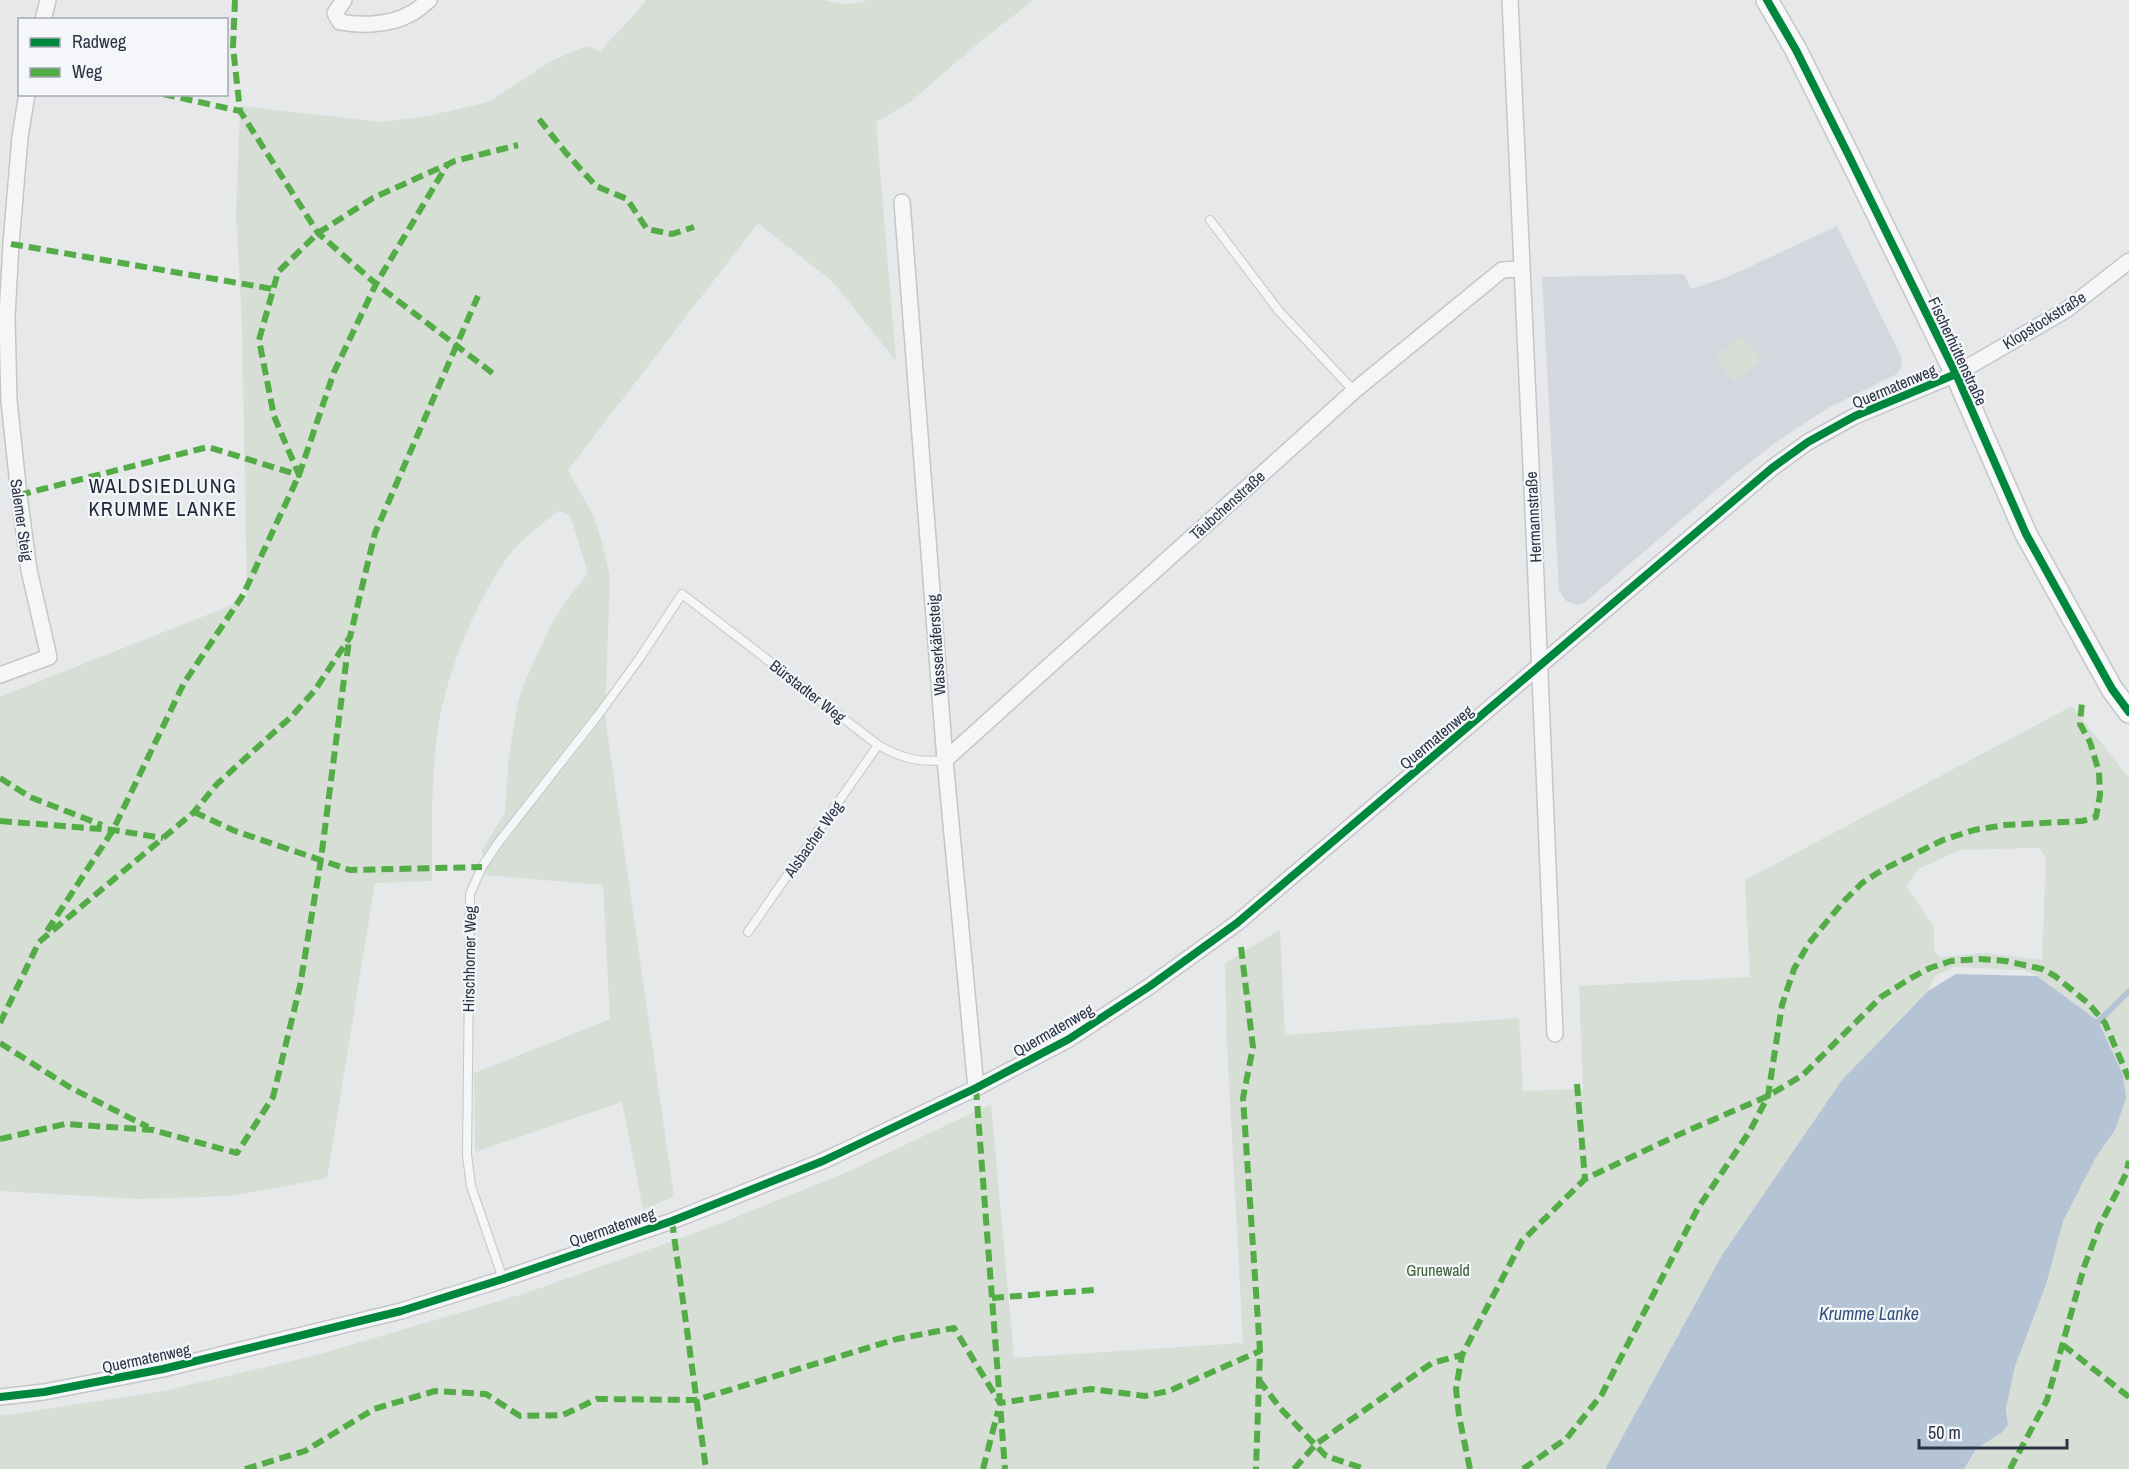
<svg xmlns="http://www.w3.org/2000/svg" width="2129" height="1469" viewBox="0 0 2129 1469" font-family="'Archivo Narrow',sans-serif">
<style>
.built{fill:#d4d7dd}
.green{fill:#d6ded6;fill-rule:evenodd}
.water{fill:#b4c4d5}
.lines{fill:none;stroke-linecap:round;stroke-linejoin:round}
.stream{stroke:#b4c4d5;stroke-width:6}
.lane-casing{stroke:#c4c6c8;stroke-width:10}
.street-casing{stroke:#c4c6c8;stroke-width:18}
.secondary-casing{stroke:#c4c6c8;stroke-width:24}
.lane{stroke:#f5f6f7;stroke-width:8}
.street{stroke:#f5f6f7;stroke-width:15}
.secondary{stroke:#f8f8f8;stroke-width:21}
.quiet{stroke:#54ac47;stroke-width:6;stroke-dasharray:12 6;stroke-linecap:butt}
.cycleway-casing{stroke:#f4f6f9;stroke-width:11}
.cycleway{stroke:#00873e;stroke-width:8}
.labels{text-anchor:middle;stroke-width:4.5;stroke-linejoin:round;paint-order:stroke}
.street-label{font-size:16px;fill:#2b3445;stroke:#f4f6f9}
.park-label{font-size:16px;fill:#3f6138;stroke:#f4f6f9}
.water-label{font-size:18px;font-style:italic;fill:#34527a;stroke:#f4f6f9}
.quarter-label{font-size:20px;letter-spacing:1.5px;fill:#1d2536;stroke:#f4f6f9}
</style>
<rect width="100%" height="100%" fill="#e6e8ea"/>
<polygon class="built" points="1837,226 1901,356 1902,366 1897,374 1826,409 1779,440 1735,474 1584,603 1577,605 1566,601 1559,590 1542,277 1684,274 1691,289 1730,276"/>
<g class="green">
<path d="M646,0H824C839,5 852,5 868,0H1034L982,40L909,103L876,122L896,361L833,282L758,223L568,470L594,517L601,539L610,577L605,716L674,1197L643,1209L622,1102L475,1152L474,1073L610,1019L603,885L485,875L482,850L505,813L509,755L518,702L526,679L549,629L564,604L588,573L571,518L566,513L558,511C540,526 518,541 505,561C472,608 441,687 436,744C431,789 432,836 432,881L375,883L327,1178L231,1196L138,1199L0,1191V697L247,599L242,324L236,214L240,111L242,106L381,122L428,116L489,102L551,61L587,46L600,51L636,13Z"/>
<polygon points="1742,336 1761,360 1734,382 1715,357"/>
<path d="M2072,706L2129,778V1469H1964L1976,1449L1993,1438L2008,1415C2001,1385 2036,1315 2046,1284C2052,1263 2056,1241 2063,1221C2074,1191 2096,1156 2115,1130L2037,976L2024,970L1955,967L1935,976L1928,991L1842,1080L1722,1255L1605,1469H0V1416L164,1391L266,1367L324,1353L526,1293L712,1227L852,1170L991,1104L1014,1358L1243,1343L1227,1044L1225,963L1280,930L1285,1035L1519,1018L1523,1091L1583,1089L1579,986L1750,977L1745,880ZM2038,848L2046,857L2042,960L1985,953L1940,957L1934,951V927L1906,886L1919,869L1959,850Z"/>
</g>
<polygon class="water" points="1956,974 2037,976 2098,1021 2123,1075 2126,1098 2115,1130 2095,1159 2063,1221 2046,1285 2015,1366 2006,1408 2008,1425 2001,1433 1976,1449 1964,1469 1605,1469 1722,1255 1842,1080 1928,991"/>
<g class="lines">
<polyline class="stream" points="2094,1026 2129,991"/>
<g class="lane-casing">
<g id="lane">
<polyline points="1210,220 1279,311 1354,391"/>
<polyline points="748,932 878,745"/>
<path d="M503,1279L471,1186L467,1155L470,894L482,867L498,843L599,714L639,659L682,594L878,745C901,758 919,763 945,760"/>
</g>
</g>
<g class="street-casing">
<g id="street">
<path d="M344,0L335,13L340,22C361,26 391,25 410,14C417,11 423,5 429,0"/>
<path d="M1510,0C1524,345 1543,689 1555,1034"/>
<polyline points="43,20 48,0"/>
<polyline points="902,202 945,760 976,1088"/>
<polyline points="0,675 49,657 29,570 19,495 9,401 7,317 11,244 20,137 27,94"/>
<polyline points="945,760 1354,391 1502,270 1521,269"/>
<polyline points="0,1397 44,1392 163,1369 401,1311 503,1279 672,1221 823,1161 976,1088 1069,1039 1150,986 1237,923 1772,468 1808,442 1855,416 1956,374 2066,310 2129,261"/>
</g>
</g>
<g class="secondary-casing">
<polyline id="secondary" points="1767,0 1796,50 1848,154 1956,374 2026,534 2112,689 2129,712"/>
</g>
<use href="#lane" class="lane"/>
<use href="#street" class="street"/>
<use href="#secondary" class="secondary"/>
<g class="quiet">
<polyline points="235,0 233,47 240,111 318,233 376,284 495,375"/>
<polyline points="163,94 240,111"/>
<polyline points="539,119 566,153 596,186 627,199 647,229 672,234 694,227"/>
<polyline points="11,244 273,289"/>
<polyline points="19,495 208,447 299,475 274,416 259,340 278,272 318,233 373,198 455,161 518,145"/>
<polyline points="0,778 30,797 102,825"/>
<polyline points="194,812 235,831 350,870 482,867"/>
<polyline points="0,821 113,830 163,838"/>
<polyline points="47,931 113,830 184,683 243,595 299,475 334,372 376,284 447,165"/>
<polyline points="1241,947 1253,1047 1243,1098 1260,1351 1256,1469"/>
<polyline points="0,1023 39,942 194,812 217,784 292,716 315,690 350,637 375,533 478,296"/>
<polyline points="0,1043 71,1088 148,1127"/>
<polyline points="1577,1084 1585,1179"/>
<polyline points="976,1088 1005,1469"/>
<polyline points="0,1139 65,1124 153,1130 237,1153 273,1097 300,986 321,859 349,640"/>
<polyline points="672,1221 706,1469"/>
<polyline points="992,1298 1094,1290"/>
<polyline points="2063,1345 2129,1397"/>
<polyline points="1259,1380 1280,1408 1326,1456 1365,1469"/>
<polyline points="245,1469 305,1451 374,1409 435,1391 486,1394 520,1416 563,1415 597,1399 696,1400 897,1339 954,1328 1000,1403 1091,1389 1145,1396 1169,1391 1260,1351"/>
<polyline points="983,1469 998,1411"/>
<polyline points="1294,1469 1316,1444 1432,1363 1462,1355"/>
<polyline points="1470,1469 1459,1416 1456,1389 1462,1355 1522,1241 1585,1179 1680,1134 1768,1096 1803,1075 1881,997 1911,978 1930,968 1951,961 1979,959 2006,961 2042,969 2055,976 2089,1004 2105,1023 2129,1079"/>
<polyline points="1523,1469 1567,1438 1602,1394 1698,1208 1750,1131 1768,1096 1782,1005 1794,969 1809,943 1844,901 1862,883 1882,870 1943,840 1974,830 2005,825 2082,821 2096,817 2100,795 2099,772 2090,742 2080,724 2082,702"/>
<polyline points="2010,1469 2047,1400 2084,1267 2099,1227 2126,1174 2129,1161"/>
</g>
<g class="cycleway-casing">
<g id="cycleway">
<polyline points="1767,0 1796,50 1848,154 1956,374 2026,534 2112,689 2129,712"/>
<polyline points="0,1397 44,1392 163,1369 401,1311 503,1279 672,1221 823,1161 976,1088 1069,1039 1150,986 1237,923 1772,468 1808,442 1855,416 1956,374"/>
</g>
</g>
<use href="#cycleway" class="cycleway"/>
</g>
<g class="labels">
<g class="street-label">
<text transform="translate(2044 320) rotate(-32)" y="6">Klopstockstraße</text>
<text transform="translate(1958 351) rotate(65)" y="6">Fischerhüttenstraße</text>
<text transform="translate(1894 386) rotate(-23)" y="6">Quermatenweg</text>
<text transform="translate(1227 505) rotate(-42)" y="6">Täubchenstraße</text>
<text transform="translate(1533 517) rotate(-93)" y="6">Hermannstraße</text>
<text transform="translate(22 520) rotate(82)" y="6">Salemer Steig</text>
<text transform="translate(936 645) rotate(-94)" y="6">Wasserkäfersteig</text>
<text transform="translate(808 691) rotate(38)" y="6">Bürstadter Weg</text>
<text transform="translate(1436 737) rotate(-40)" y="6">Quermatenweg</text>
<text transform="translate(813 839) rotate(-55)" y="6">Alsbacher Weg</text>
<text transform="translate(469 959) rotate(-89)" y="6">Hirschhorner Weg</text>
<text transform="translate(1053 1030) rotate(-30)" y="6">Quermatenweg</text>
<text transform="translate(612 1227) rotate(-19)" y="6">Quermatenweg</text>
<text transform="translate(146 1358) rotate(-12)" y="6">Quermatenweg</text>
</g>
<g class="park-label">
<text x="1438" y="1276">Grunewald</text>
</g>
<g class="water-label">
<text x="1869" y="1320">Krumme Lanke</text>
</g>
<g class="quarter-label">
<text x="163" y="493">WALDSIEDLUNG<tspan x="163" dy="23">KRUMME LANKE</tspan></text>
</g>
</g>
<rect x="18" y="18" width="210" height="78" fill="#f4f6f9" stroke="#a4a8b1" stroke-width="1.5"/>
<rect x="30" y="38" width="30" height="9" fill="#00873e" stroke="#a4a8b1" stroke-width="1.5"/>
<text x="72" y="48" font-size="18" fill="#2b3445">Radweg</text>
<rect x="30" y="68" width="30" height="9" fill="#54ac47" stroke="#a4a8b1" stroke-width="1.5"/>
<text x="72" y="78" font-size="18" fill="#2b3445">Weg</text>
<path d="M1919 1439v9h148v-9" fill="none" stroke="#2b3445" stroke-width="3"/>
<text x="1928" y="1439" font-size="18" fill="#2b3445" stroke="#f4f6f9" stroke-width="4.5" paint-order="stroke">50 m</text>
</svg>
